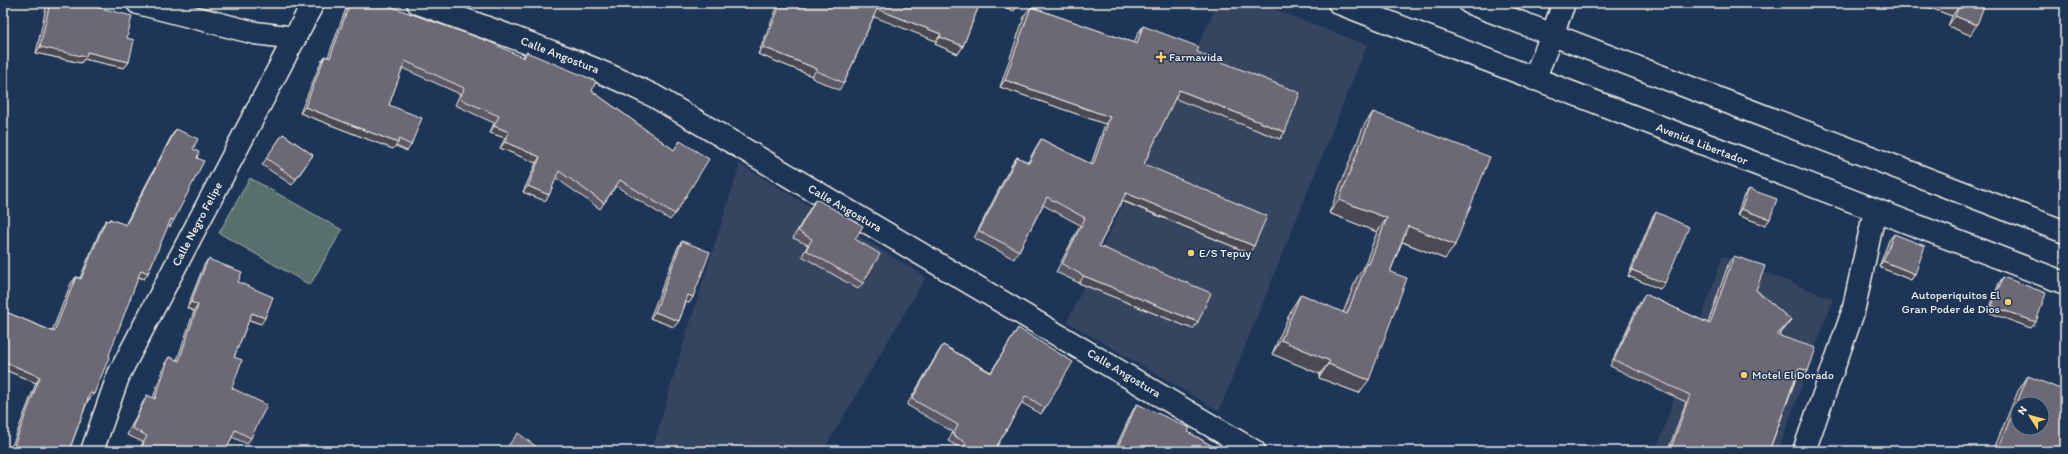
<svg xmlns="http://www.w3.org/2000/svg" width="2068" height="454" viewBox="0 0 2068 454" font-family="Itim,sans-serif">
<style>
.built{fill:#354460}
.green{fill:#586f6c;stroke:#a6b0aa}
.lines{fill:none;stroke-linecap:round;stroke-linejoin:round}
.minor-casing{stroke:#f4f1e8;stroke-width:25}
.primary-casing{stroke:#f4f1e8;stroke-width:25}
.minor{stroke:#1d3557;stroke-width:22}
.primary{stroke:#1d3557;stroke-width:22}
.wall{fill:#5d5965;stroke:#f4f1e8}
.shaded-wall{fill:#4c4953;stroke:#f4f1e8}
.building{fill:#6c6876;stroke:#f4f1e8;fill-rule:evenodd}
.poi-dot{fill:#ffd166;stroke:#1d3557;stroke-width:1.5}
.labels{text-anchor:middle;stroke-width:3;stroke-linejoin:round;paint-order:stroke}
.street-label{font-size:12px;fill:#f4f1e8;stroke:#1d3557}
.poi-label{font-size:12px;fill:#f4f1e8;stroke:#1d3557;text-anchor:start}
</style>
<rect width="100%" height="100%" fill="#1d3557"/>
<filter id="ink" filterUnits="userSpaceOnUse"><feTurbulence type="fractalNoise" baseFrequency=".025" numOctaves="2"/><feDisplacementMap in="SourceGraphic" scale="8" xChannelSelector="R" yChannelSelector="G"/><feConvolveMatrix kernelMatrix="1 2 1 2 8 2 1 2 1" color-interpolation-filters="sRGB"/></filter>
<g filter="url(#ink)">
<g class="built">
<polygon points="1218,3 1257,3 1367,45 1219,411 1067,322"/>
<polygon points="740,164 926,277 823,451 652,451 681,351"/>
<polygon points="1723,256 1833,299 1778,451 1656,451"/>
</g>
<polygon class="green" points="250,178 342,230 310,285 219,233"/>
<g class="lines">
<g class="minor-casing">
<g id="minor">
<polyline points="138,3 255,33 295,38"/>
<path d="M418,3C498,32 578,59 654,96L1254,451"/>
<polyline points="1552,35 1564,3"/>
<polyline points="92,451 119,374 313,3"/>
<polyline points="1804,451 1853,312 1875,210"/>
</g>
</g>
<g class="primary-casing">
<g id="primary">
<polyline points="1339,3 2065,283"/>
<polyline points="1470,3 2065,232"/>
<polyline points="1534,79 1552,35"/>
</g>
</g>
<use href="#minor" class="minor"/>
<use href="#primary" class="primary"/>
</g>
<g class="wall">
<polygon points="47,3 97,3 96,7 127,38 129,62 124,68 84,59 81,63 36,53"/>
<polygon points="348,3 381,3 523,57 526,52 592,91 674,150 680,141 675,214 670,220 616,186 600,209 556,178 549,195 545,201 523,192 536,163 500,148 505,138 490,133 494,123 455,105 460,94 402,68 389,105 411,145 407,151 396,146 393,149 300,113 321,62 325,56 328,57"/>
<polygon points="779,3 980,3 963,46 958,54 935,44 936,41 874,16 844,83 839,90 812,78 812,76 758,54"/>
<polygon points="1917,3 1985,3 1970,35 1948,26 1952,16"/>
<polygon points="1031,7 1134,43 1138,33 1143,26 1197,52 1285,132 1280,139 1175,98 1144,164 1249,253 1122,201 1099,246 1193,329 1079,283 1056,272 1080,225 1043,205 1019,251 1014,259 974,238 1012,164 1017,157 1028,162 1036,147 1041,139 1091,164 1105,124 1000,87 1025,14"/>
<polygon points="1373,112 1455,245 1445,259 1402,242 1390,272 1359,393 1319,378 1320,374 1272,354 1292,308 1301,294 1343,313 1357,277 1363,269 1377,232 1329,213 1364,125"/>
<polygon points="176,129 193,149 174,220 170,227 168,225 148,273 144,279 138,277 89,400 88,400 69,451 3,451 10,451 36,383 3,369 3,316 6,312 52,331 71,283 76,277 80,278 102,226 106,220 109,221 110,219 125,225 172,135"/>
<polygon points="283,134 313,155 292,185 262,165"/>
<polygon points="1749,189 1770,219 1765,225 1737,215 1744,195"/>
<polygon points="816,199 855,239 863,283 858,289 802,256 808,245 793,238 812,205"/>
<polygon points="1656,212 1660,289 1628,276 1652,218"/>
<polygon points="1894,234 1915,274 1911,280 1879,267 1889,240"/>
<polygon points="682,241 693,297 689,303 686,302 679,321 674,327 650,318 678,247"/>
<polygon points="1734,256 1756,290 1791,320 1786,327 1778,336 1808,371 1803,378 1797,376 1769,451 1668,451 1686,402 1610,366 1640,301 1645,294 1708,323 1729,262"/>
<polygon points="208,259 238,282 261,324 249,320 234,357 232,388 251,438 247,444 232,437 226,451 139,451 143,442 127,435 143,402 147,395 153,398 165,363 169,357 177,360 194,311 187,308 204,265"/>
<polygon points="2003,277 2036,322 2031,328 1988,312 1999,283"/>
<polygon points="1018,328 1045,408 1041,414 1022,403 994,451 961,451 962,449 948,441 953,432 907,405 939,351 943,345 991,372"/>
<polygon points="2028,376 2065,451 1993,451 2018,391"/>
<polygon points="1137,404 1188,432 1221,451 1114,451 1133,410"/>
</g>
<g class="shaded-wall">
<polygon points="620,3 635,3 632,8"/>
<polygon points="995,3 1017,3 1019,4 1014,11"/>
<polygon points="1917,3 1951,3 1959,6 1952,16"/>
<polygon points="877,9 941,34 936,41 872,16"/>
<polygon points="1955,16 1977,25 1970,35 1948,26"/>
<polygon points="940,37 963,46 958,54 935,44"/>
<polygon points="40,47 87,52 129,62 124,68 84,59 81,63 36,53"/>
<polygon points="763,47 817,69 812,76 758,54"/>
<polygon points="1005,80 1110,117 1105,124 1000,87"/>
<polygon points="1179,90 1285,132 1280,139 1173,98"/>
<polygon points="305,107 398,143 393,149 300,113"/>
<polygon points="494,126 509,132 505,138 490,133"/>
<polygon points="505,142 540,157 536,163 500,148"/>
<polygon points="528,186 549,195 545,201 523,192"/>
<polygon points="1126,193 1254,246 1249,253 1121,200"/>
<polygon points="1339,200 1387,218 1377,232 1329,213"/>
<polygon points="1741,209 1770,219 1765,225 1737,215"/>
<polygon points="1408,226 1455,245 1445,259 1398,240"/>
<polygon points="1883,261 1915,274 1911,280 1879,267"/>
<polygon points="141,270 148,273 144,279 137,276"/>
<polygon points="1632,270 1665,283 1660,289 1628,276"/>
<polygon points="1084,276 1198,322 1193,329 1079,283"/>
<polygon points="688,295 693,297 689,303 684,302"/>
<polygon points="191,302 198,305 194,311 187,308"/>
<polygon points="1992,306 2036,322 2031,328 1988,312"/>
<polygon points="655,312 679,321 674,327 650,318"/>
<polygon points="252,313 265,318 261,324 247,319"/>
<polygon points="1791,320 1786,327 1773,342 1777,335"/>
<polygon points="1281,340 1330,361 1320,374 1272,354"/>
<polygon points="3,361 40,377 36,383 3,369"/>
<polygon points="1328,364 1369,380 1359,393 1319,378"/>
<polygon points="1799,368 1808,371 1803,378 1795,375"/>
<polygon points="90,393 94,394 89,400 86,399"/>
</g>
<g class="building">
<polygon points="50,3 97,3 96,7 132,16 127,38 134,40 129,62 87,52 86,57 40,47"/>
<polygon points="350,3 381,3 490,42 524,58 526,52 596,81 592,91 674,150 680,141 709,159 675,214 620,180 604,203 559,171 549,195 528,186 540,157 505,142 509,132 494,126 499,116 460,99 464,88 405,61 389,105 422,118 411,145 399,139 398,143 305,107 325,56 330,58"/>
<polygon points="781,3 980,3 963,46 940,37 941,34 877,9 844,83 817,71 817,69 763,47"/>
<polygon points="1951,3 1985,3 1977,25 1955,16 1959,6"/>
<polygon points="1031,7 1137,44 1143,26 1199,47 1197,52 1300,93 1285,132 1179,90 1144,164 1267,216 1254,246 1126,193 1099,246 1211,293 1198,322 1084,276 1062,264 1085,218 1047,197 1019,251 979,231 1017,157 1029,163 1041,139 1093,165 1110,117 1005,80"/>
<polygon points="1373,112 1490,157 1455,245 1408,226 1390,272 1407,278 1369,380 1328,364 1330,361 1281,340 1301,294 1347,314 1367,263 1369,264 1387,218 1339,200"/>
<polygon points="176,129 198,139 193,149 199,152 197,158 204,161 174,220 171,219 148,273 141,270 109,355 110,355 94,394 90,393 69,451 12,451 40,377 3,361 3,319 6,312 54,332 76,277 81,279 106,220 109,221 110,219 126,225"/>
<polygon points="283,134 313,155 296,179 266,158"/>
<polygon points="1749,189 1777,199 1770,219 1741,209"/>
<polygon points="816,199 863,226 855,239 880,254 863,283 806,250 812,239 798,231"/>
<polygon points="1656,212 1689,227 1665,283 1632,270"/>
<polygon points="1894,234 1925,246 1915,274 1883,261"/>
<polygon points="682,241 710,252 693,297 688,295 679,321 655,312"/>
<polygon points="1734,256 1765,266 1756,290 1791,320 1777,335 1816,348 1808,371 1799,368 1769,451 1670,451 1690,395 1614,360 1645,294 1710,324"/>
<polygon points="208,259 242,272 238,282 273,297 265,318 252,313 234,357 242,360 232,388 267,405 251,438 235,430 226,451 141,451 142,446 147,436 132,428 147,395 155,399 169,357 179,361 198,305 191,302"/>
<polygon points="2003,277 2046,293 2036,322 1992,306"/>
<polygon points="1018,328 1073,362 1045,408 1026,396 994,451 961,451 966,443 953,435 958,425 912,399 943,345 991,373"/>
<path d="M2028,376L2065,391V451H1997ZM2018,404H2042V428H2018Z"/>
<polygon points="1137,404 1190,428 1188,432 1221,451 1116,451"/>
<polygon points="518,433 542,451 504,451"/>
<polygon points="3,448 10,451 3,451"/>
</g>
</g>
<g class="poi-dot">
<path d="M1159 51h4v4h4v4h-4v4h-4v-4h-4v-4h4z"/>
<circle cx="1191" cy="253" r="4"/>
<circle cx="2008" cy="302" r="4"/>
<circle cx="1744" cy="375" r="4"/>
</g>
<g class="labels">
<g class="street-label">
<text transform="translate(560 55) rotate(21)" y="4">Calle Angostura</text>
<text transform="translate(1702 144) rotate(21)" y="4">Avenida Libertador</text>
<text transform="translate(845 208) rotate(30)" y="4">Calle Angostura</text>
<text transform="translate(197 224) rotate(-62)" y="4">Calle Negro Felipe</text>
<text transform="translate(1124 373) rotate(31)" y="4">Calle Angostura</text>
</g>
<g class="poi-label">
<text x="1169" y="61">Farmavida</text>
<text x="1199" y="257">E/S Tepuy</text>
<text x="2000" y="299" text-anchor="end">Autoperiquitos El<tspan x="2000" dy="14">Gran Poder de Dios</tspan></text>
<text x="1752" y="379">Motel El Dorado</text>
</g>
</g>
<rect width="2068" height="454" fill="none" stroke="#1d3557" stroke-width="16"/>
<rect x="8" y="8" width="2052" height="438" fill="none" stroke="#f4f1e8" stroke-width="1.5" filter="url(#ink)"/>
<g transform="translate(2030 416) rotate(306)"><circle r="19" fill="#1d3557" stroke="#738091"/>
<path d="M0-3L7 15L0 10L-7 15Z" fill="#ffd166"/>
<text y="-6" font-size="11" font-weight="bold" text-anchor="middle" fill="#f4f1e8">N</text>
</g>
</svg>
